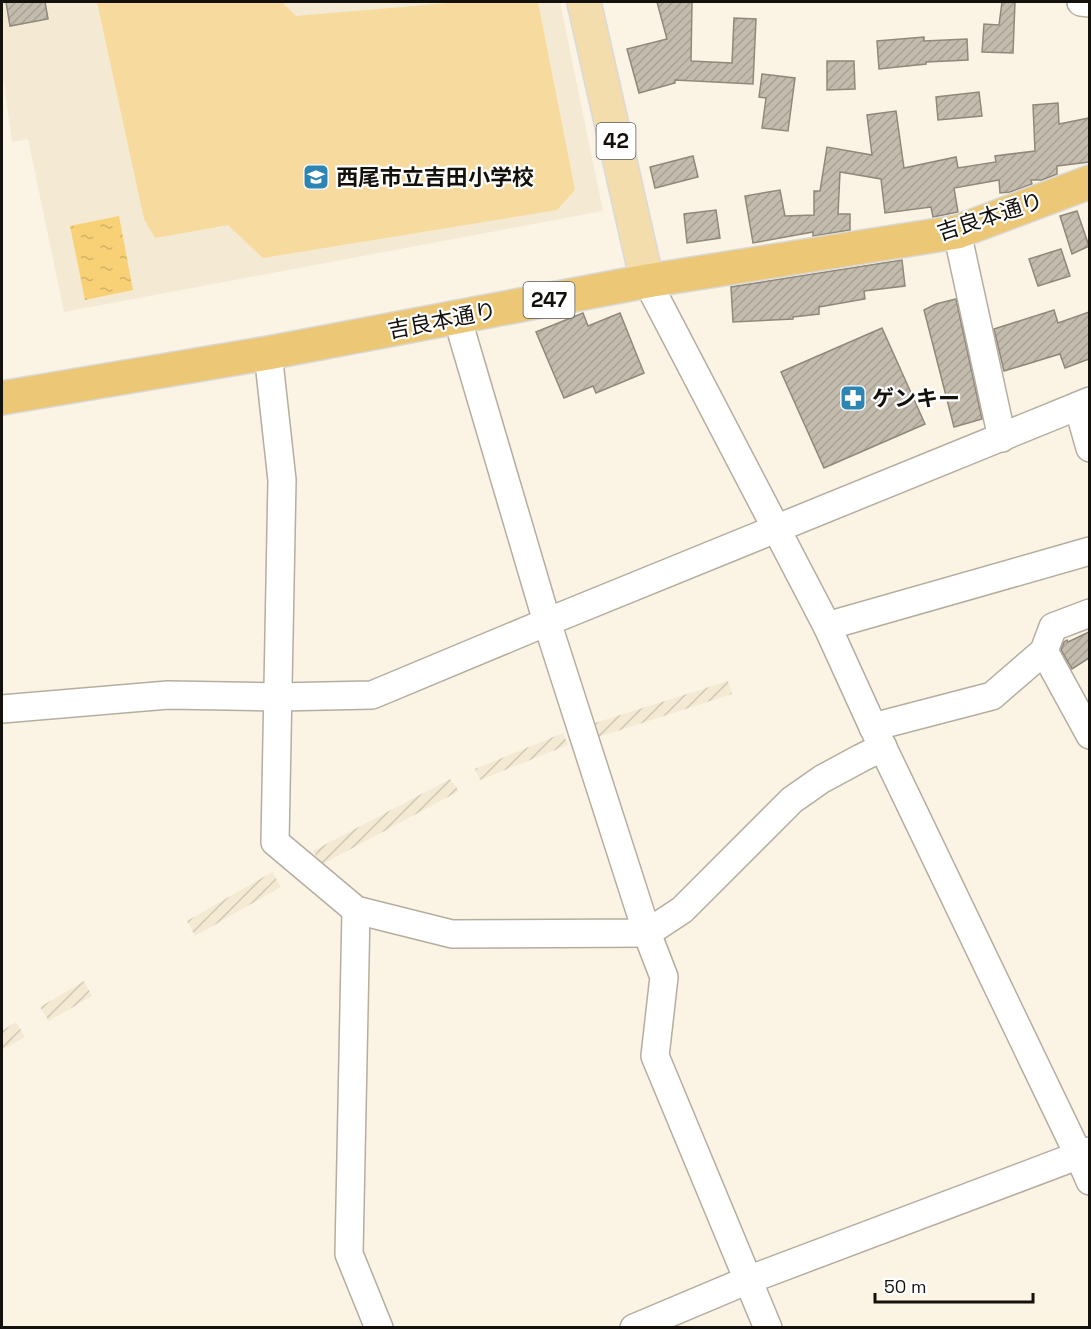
<svg xmlns="http://www.w3.org/2000/svg" width="1091" height="1329" viewBox="0 0 1091 1329" font-family="'Space Grotesk','Noto Sans JP',sans-serif">
<style>
.built{fill:#f4ead4}
.industrial{fill:url(#industrial-furrows)}
.green{fill:#f7da9d}
.water{fill:url(#water-ripples)}
.building{fill:url(#building-hatch);stroke:#8f887b;stroke-width:1.5}
.lines{fill:none;stroke-linecap:round;stroke-linejoin:round}
.minor-casing{stroke:#b5aea0;stroke-width:30}
.major-casing{stroke:#d9d9d8;stroke-width:36}
.highway-casing{stroke:#d9d9d8;stroke-width:36}
.minor{stroke:#fff;stroke-width:27}
.major{stroke:#f3ddad;stroke-width:33}
.highway{stroke:#ebc776;stroke-width:33}
.labels{text-anchor:middle;stroke-width:4.5;stroke-linejoin:round;paint-order:stroke}
.shield{fill:#fff;stroke:#5a5855;stroke-width:1.5}
.shield-label{font-size:21px;font-weight:bold;fill:#14110c}
.poi-label{font-size:22px;font-weight:bold;fill:#14110c;stroke:#fff;text-anchor:start}
.street-label{font-size:22px;fill:#14110c;stroke:#fff}
</style>
<defs>
<pattern id="industrial-furrows" width="10" height="10" patternUnits="userSpaceOnUse" patternTransform="scale(1.5)"><rect width="10" height="10" fill="#f4ead4"/><path d="M-1 1l2-2M0 10L10 0M9 11l2-2" fill="none" stroke="#d0c8b5"/></pattern>
<pattern id="water-ripples" width="26" height="14" patternUnits="userSpaceOnUse" patternTransform="scale(1.5)"><rect width="26" height="14" fill="#f8d076"/><path d="M2 4q2-2 4 0t4 0M15 11q2-2 4 0t4 0" fill="none" stroke="#d4b265"/></pattern>
<pattern id="building-hatch" width="6" height="6" patternUnits="userSpaceOnUse" patternTransform="scale(1.5)"><rect width="6" height="6" fill="#c3bcae"/><path d="M-1 1l2-2M0 6l6-6M5 7l2-2" fill="none" stroke="#a7a194"/></pattern>
</defs>
<rect width="100%" height="100%" fill="#fbf4e5"/>
<polygon class="built" points="2,2 560,2 603,211 64,312 28,139 12,142 2,67"/>
<g class="industrial">
<polygon points="728,681 732,694 599,737 595,723"/>
<polygon points="563,733 568,745 480,780 475,769"/>
<polygon points="450,779 459,791 321,865 313,851"/>
<polygon points="272,872 281,887 195,936 187,921"/>
<polygon points="84,981 92,996 49,1021 40,1007"/>
<polygon points="16,1022 25,1037 2,1050 2,1031"/>
</g>
<polygon class="green" points="97,2 282,2 296,16 461,2 538,2 575,190 557,210 263,258 228,225 155,238 144,219"/>
<polygon class="water" points="119,216 133,290 85,300 70,226"/>
<g class="building">
<polygon points="6,2 45,2 48,19 10,26"/>
<polygon points="657,2 692,2 691,61 732,63 734,18 756,19 753,84 675,80 675,83 639,93 627,49 667,39"/>
<polygon points="1002,2 1015,2 1013,53 982,52 984,24 999,25"/>
<polygon points="924,37 924,41 967,39 968,60 926,62 926,64 879,69 877,41"/>
<polygon points="827,61 854,61 855,89 827,90"/>
<polygon points="762,74 795,78 788,131 762,128 766,98 759,97"/>
<polygon points="979,92 982,116 938,120 936,97"/>
<polygon points="1058,103 1059,124 1089,118 1089,162 1057,166 1057,174 1042,180 1031,180 1032,184 1010,192 1000,193 999,180 954,188 958,212 933,217 931,207 885,213 881,179 840,172 838,214 850,214 850,230 813,236 813,232 753,243 745,196 780,190 785,216 814,215 814,191 820,191 827,147 872,155 867,115 896,111 904,168 956,157 958,168 996,162 995,156 1035,151 1033,105"/>
<polygon points="693,156 698,177 655,188 650,167"/>
<polygon points="716,210 720,238 687,243 684,214"/>
<polygon points="1077,211 1089,246 1072,254 1060,216"/>
<polygon points="1061,249 1070,276 1038,286 1029,259"/>
<polygon points="902,260 905,286 864,291 865,299 819,307 819,314 793,317 793,319 733,322 731,287"/>
<polygon points="956,299 982,419 954,427 924,310 936,304"/>
<polygon points="1054,310 1058,323 1089,312 1089,359 1065,368 1060,354 1004,371 994,329"/>
<polygon points="583,313 588,326 620,313 644,373 596,393 593,386 564,398 536,332"/>
<polygon points="882,328 925,424 824,468 781,372"/>
<polygon points="1089,632 1089,658 1072,669 1061,650 1064,642 1067,640 1068,642"/>
</g>
<g class="lines">
<g class="minor-casing">
<g id="minor">
<polyline points="1081,2 1090,3"/>
<polyline points="957,232 1002,438"/>
<polyline points="647,281 827,626 873,727 1079,1156 1090,1181"/>
<polyline points="457,317 547,622 647,933 664,977 655,1056 768,1328"/>
<polyline points="268,353 282,480 275,842 356,910 452,934 647,933 682,910 792,800 822,779 861,758 883,747"/>
<polyline points="1078,406 1090,448"/>
<polyline points="827,626 1090,551"/>
<polyline points="1044,651 1090,735"/>
<polyline points="2,709 168,695 278,697 372,695 547,622 1090,401"/>
<polyline points="873,727 992,696 1044,651 1053,627 1090,613"/>
<polyline points="356,910 349,1254 379,1328"/>
<polyline points="634,1328 748,1280 1090,1151"/>
</g>
</g>
<g class="major-casing">
<polyline id="major" points="584,2 647,281"/>
</g>
<g class="highway-casing">
<polyline id="highway" points="2,398 268,353 647,281 957,232 1090,182"/>
</g>
<use href="#minor" class="minor"/>
<use href="#major" class="major"/>
<use href="#highway" class="highway"/>
</g>
<defs>
<g id="school-square" transform="scale(1.35)"><rect x="-9" y="-9" width="18" height="18" rx="4" fill="#2d85b3" stroke="#fff"/><path d="M0-5L7-2L0 1L-7-2ZM-4 1L0 2.5L4 1V4Q0 6-4 4Z" fill="#fff"/></g>
<g id="pharmacy-square" transform="scale(1.35)"><rect x="-9" y="-9" width="18" height="18" rx="4" fill="#2d85b3" stroke="#fff"/><path d="M-2-6h4v4h4v4h-4v4h-4v-4h-4v-4h4Z" fill="#fff"/></g>
</defs>
<g fill-rule="evenodd">
<use href="#school-square" x="316" y="177"/>
<use href="#pharmacy-square" x="853" y="398"/>
</g>
<g class="labels">
<g class="shield">
<rect x="596.5" y="123" width="39" height="36" rx="4.5"/>
<rect x="523.5" y="282" width="51" height="36" rx="4.5"/>
</g>
<g class="shield-label">
<text x="616" y="148">42</text>
<text x="549" y="307">247</text>
</g>
<g class="poi-label">
<text x="336" y="185">西尾市立吉田小学校</text>
<text x="872" y="406">ゲンキー</text>
</g>
<g class="street-label">
<text transform="translate(990 216) rotate(-18)" y="8">吉良本通り</text>
<text transform="translate(442 320) rotate(-11)" y="8">吉良本通り</text>
</g>
</g>
<rect width="1091" height="1329" fill="none" stroke="#14110c" stroke-width="6"/>
<path d="M875 1293v9h158v-9" fill="none" stroke="#14110c" stroke-width="3"/>
<text x="884" y="1293" font-size="18" fill="#14110c" stroke="#ffffff" stroke-width="4.5" paint-order="stroke">50 m</text>
</svg>
